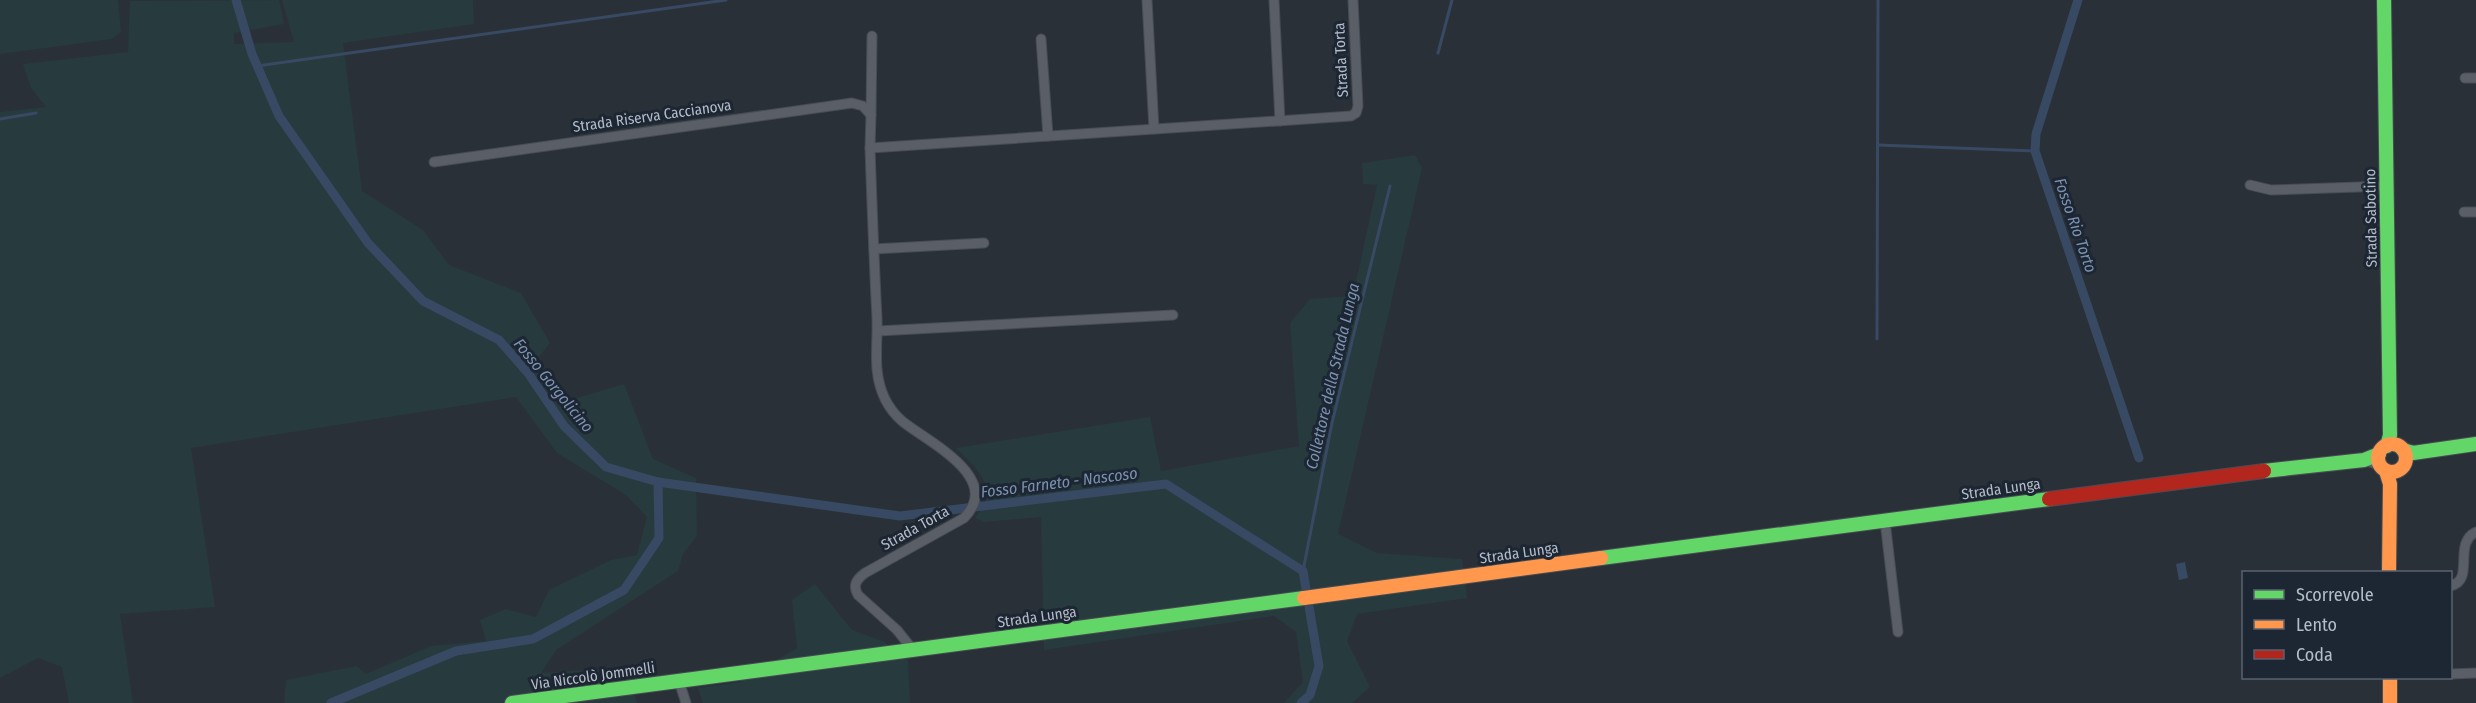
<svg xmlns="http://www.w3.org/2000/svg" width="2476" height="703" viewBox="0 0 2476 703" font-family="'Fira Sans Condensed',sans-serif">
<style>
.green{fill:#273a3e}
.water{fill:#384963}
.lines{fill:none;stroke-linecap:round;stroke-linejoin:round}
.stream{stroke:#384963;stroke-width:3}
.canal{stroke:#384963;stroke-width:9}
.street-casing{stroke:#484c53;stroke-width:11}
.fast-casing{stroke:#484c53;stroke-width:16}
.slow-casing{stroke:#484c53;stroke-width:16}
.jam-casing{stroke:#484c53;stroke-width:16}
.street{stroke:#5a5e66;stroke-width:9}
.fast{stroke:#63d668;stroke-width:14}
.slow{stroke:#ff974d;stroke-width:14}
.jam{stroke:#b3261e;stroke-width:14}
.labels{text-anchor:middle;stroke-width:6;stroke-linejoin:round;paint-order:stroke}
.street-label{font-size:15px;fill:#b4bcc9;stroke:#1d2633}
.water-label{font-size:16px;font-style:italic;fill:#7c92b1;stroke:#1d2633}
</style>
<rect width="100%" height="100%" fill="#2a3038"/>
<g class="green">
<polygon points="0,0 118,0 121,32 112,39 0,54"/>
<polygon points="279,0 284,24 234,33 234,44 294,42 282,0 473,0 474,24 343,43 362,191 423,230 449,265 521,293 550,343 538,358 567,401 624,384 653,459 696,478 697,536 683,554 678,571 556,650 541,673 627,667 637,703 284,703 286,680 357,666 366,674 431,646 486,641 480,620 506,609 536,617 549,590 611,560 637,555 647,517 626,495 557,453 516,397 191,448 215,607 120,614 133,703 69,703 62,667 38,658 0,678 0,112 46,107 31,88 23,64 128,52 130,1"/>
<path d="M1415,155L1422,168L1338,534L1377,553L1462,559L1467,598L1357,614L1347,641L1370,687L1352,703H1284L1303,682L1296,632L1274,616L1044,650L1041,517L984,522L975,518C978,513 984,507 986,501C992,479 969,462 956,448L1150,417L1161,471L1299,446L1290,323L1310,299L1353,296L1377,185L1363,184L1362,163Z"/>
<polygon points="815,584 852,630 883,641 908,660 910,703 703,703 698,688 741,682 797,648 792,600"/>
</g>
<polygon class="water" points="2185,562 2188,578 2179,580 2176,564"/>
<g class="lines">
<g class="stream">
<polyline points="1438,53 1452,0"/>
<polyline points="257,66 726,0"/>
<polyline points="0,119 36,113"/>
<polyline points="1878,145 2035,151"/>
<polyline points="1877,339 1878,0"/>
<polyline points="1303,571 1332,423 1390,186"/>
</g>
<g class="canal">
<polyline points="236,0 252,54 279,116 368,243 423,301 499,340 528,373 564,426 606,467 658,482 659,538 624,590 533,639 456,651 331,703"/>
<polyline points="2078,0 2036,134 2035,151 2139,458"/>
<polyline points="658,482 900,516 1166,484 1303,571 1319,666 1310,695 1301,703"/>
</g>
<g class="street-casing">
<g id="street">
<polyline points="1147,0 1154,129"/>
<polyline points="1274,0 1280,121"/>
<polyline points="1041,39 1048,136"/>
<polyline points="2465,78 2476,78"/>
<polyline points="871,115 872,36"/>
<polyline points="434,162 852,103 863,106 871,115 870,148"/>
<polyline points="2250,185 2271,190 2387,186"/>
<polyline points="2464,212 2476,212"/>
<polyline points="874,249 984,243"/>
<polyline points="878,331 1173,315"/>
<polyline points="2364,460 2379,465"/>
<polyline points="1885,521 1898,632"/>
<path d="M2450,586C2476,581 2452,543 2476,532"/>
<path d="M913,650L897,630L858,595C852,585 857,579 865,573L964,518C1004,477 926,441 902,421C895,415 889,407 885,399C872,372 878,347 877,318C874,262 872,205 870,148L1351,116L1356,113L1358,106L1353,0"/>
<polyline points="2450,674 2476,673"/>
<polyline points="679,681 686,703"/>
</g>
</g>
<g class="fast-casing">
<g id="fast">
<polyline points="2384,0 2390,435 2387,446"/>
<polyline points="2403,450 2413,453 2476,444"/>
<polyline points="2264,471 2364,460 2379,454"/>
<polyline points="1601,558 2049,499"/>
<polyline points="512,703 1304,598"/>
</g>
</g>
<g class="slow-casing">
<g id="slow">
<circle cx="2392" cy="458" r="14"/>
<polyline points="2386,471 2390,484 2389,572"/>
<polyline points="1304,598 1601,558"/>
<polyline points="2390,678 2390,703"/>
</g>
</g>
<g class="jam-casing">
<polyline id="jam" points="2049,499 2264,471"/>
</g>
<use href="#street" class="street"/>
<use href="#fast" class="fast"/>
<use href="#slow" class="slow"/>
<use href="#jam" class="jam"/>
</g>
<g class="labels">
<g class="street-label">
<text transform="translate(1341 60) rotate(-93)" y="5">Strada Torta</text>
<text transform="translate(652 116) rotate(-8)" y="5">Strada Riserva Caccianova</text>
<text transform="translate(2371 218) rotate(-91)" y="5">Strada Sabotino</text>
<text transform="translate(2001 489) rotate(-8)" y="5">Strada Lunga</text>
<text transform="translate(915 528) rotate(-29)" y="5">Strada Torta</text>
<text transform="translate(1519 553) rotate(-8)" y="5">Strada Lunga</text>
<text transform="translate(1037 617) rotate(-8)" y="5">Strada Lunga</text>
<text transform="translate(593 676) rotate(-8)" y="5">Via Niccolò Jommelli</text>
</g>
<g class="water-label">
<text transform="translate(2076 225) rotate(71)" y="6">Fosso Rio Torto</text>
<text transform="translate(1332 376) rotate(-77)" y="6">Collettore della Strada Lunga</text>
<text transform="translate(554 385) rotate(51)" y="6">Fosso Gorgolicino</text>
<text transform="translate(1059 482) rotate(-7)" y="6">Fosso Farneto - Nascoso</text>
</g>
</g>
<rect x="2242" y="571" width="210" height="108" fill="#1d2633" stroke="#59626f" stroke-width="1.5"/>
<rect x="2254" y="590" width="30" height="9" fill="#63d668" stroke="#59626f" stroke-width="1.5"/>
<text x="2296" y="601" font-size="18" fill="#b4bcc9">Scorrevole</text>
<rect x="2254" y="620" width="30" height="9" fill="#ff974d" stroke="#59626f" stroke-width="1.5"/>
<text x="2296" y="631" font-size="18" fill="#b4bcc9">Lento</text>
<rect x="2254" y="650" width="30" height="9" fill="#b3261e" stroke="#59626f" stroke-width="1.5"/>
<text x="2296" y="661" font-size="18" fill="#b4bcc9">Coda</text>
</svg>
